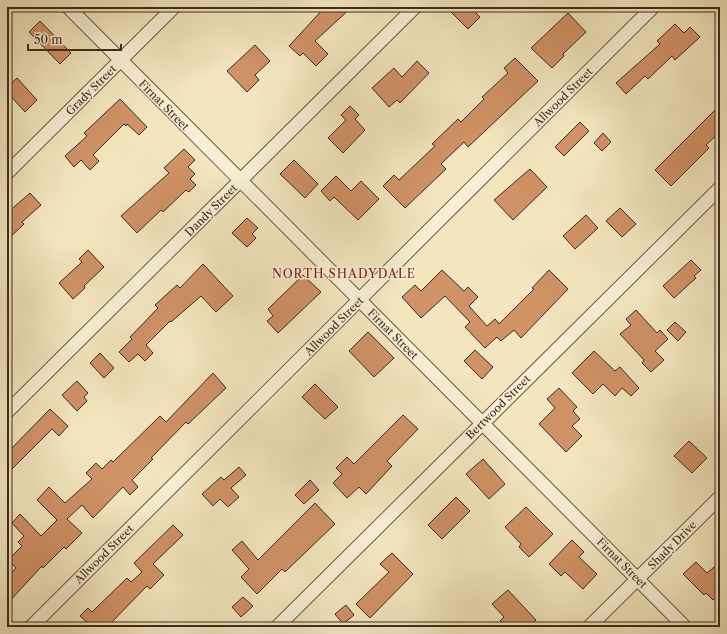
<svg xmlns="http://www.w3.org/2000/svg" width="727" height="634" viewBox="0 0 727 634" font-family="'Libre Caslon Text',serif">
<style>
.building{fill:#d09267;stroke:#3e2b1b}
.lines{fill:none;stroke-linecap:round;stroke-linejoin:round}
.minor-casing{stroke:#6b5a44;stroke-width:15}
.minor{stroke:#f7efd5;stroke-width:13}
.labels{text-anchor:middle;stroke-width:3;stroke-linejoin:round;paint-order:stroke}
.street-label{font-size:11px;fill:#3e2b1b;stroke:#f7efd5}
.neighbourhood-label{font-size:12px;letter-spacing:1px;fill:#7a1f14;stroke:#f7efd5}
</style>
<rect width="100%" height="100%" fill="#f3e6bf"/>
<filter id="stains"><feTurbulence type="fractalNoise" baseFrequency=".005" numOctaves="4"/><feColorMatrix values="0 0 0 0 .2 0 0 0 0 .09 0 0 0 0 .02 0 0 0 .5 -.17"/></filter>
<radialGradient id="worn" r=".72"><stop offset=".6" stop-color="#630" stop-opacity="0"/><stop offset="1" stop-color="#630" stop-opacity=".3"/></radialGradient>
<g class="building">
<polygon points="325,7 352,7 315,41 328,54 316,66 303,53 300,56 289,46"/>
<polygon points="446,7 470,7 480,17 468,29"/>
<polygon points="568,13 586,32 563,54 564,56 552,68 531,48"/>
<polygon points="40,21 71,53 60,64 29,32"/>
<polygon points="675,24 684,33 690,27 700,37 675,60 672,56 648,79 645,76 626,94 616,83 660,44 657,41"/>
<polygon points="255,45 270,61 255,75 259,80 247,92 227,71"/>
<polygon points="515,58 538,81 468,147 464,142 441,164 446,169 405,208 383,186 394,175 399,180 435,146 432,144 458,119 461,122 484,99 482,97 508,73 504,68"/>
<polygon points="417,61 429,73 400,103 397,100 389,107 372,88 394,68 402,77"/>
<polygon points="17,78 37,100 25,112 7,92 7,87"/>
<polygon points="120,99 147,127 139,135 127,124 126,126 124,124 93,155 99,161 90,170 81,160 74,167 65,156 87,136 84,133"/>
<polygon points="720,105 720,132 706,145 709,148 671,186 655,170"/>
<polygon points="350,106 359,115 355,119 365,130 343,153 328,138 346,120 341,115"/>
<polygon points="580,122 589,131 564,156 555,147"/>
<polygon points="603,133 611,142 602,151 594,143"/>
<polygon points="184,149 195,160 188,167 195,174 190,179 196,185 189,192 186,190 163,212 161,210 137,233 121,216 169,173 164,168"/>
<polygon points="294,160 318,184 305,198 280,174"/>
<polygon points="530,169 547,187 513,220 494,200"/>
<polygon points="336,176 351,191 361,181 379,199 358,220 334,197 330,201 321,191"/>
<polygon points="30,193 41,205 22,222 24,224 7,240 7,213"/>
<polygon points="620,208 636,224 622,237 606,221"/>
<polygon points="586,215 598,228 575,249 563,236"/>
<polygon points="247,218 258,228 252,234 256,238 247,247 232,233"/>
<polygon points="88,250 104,267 84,286 85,288 73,299 59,283 82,262 79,259"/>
<polygon points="691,260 701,270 694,276 696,278 674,298 663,286"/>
<polygon points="203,264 233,296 216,312 201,296 171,322 170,321 146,345 153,353 145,361 138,354 129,362 119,352 132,339 130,337 158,308 155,305 177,285 180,288"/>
<polygon points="442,270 464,291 468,287 478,297 469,306 487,326 495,319 499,324 534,289 532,288 549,270 568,289 521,338 514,330 501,341 497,337 485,348 465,327 470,322 445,296 421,318 402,297 415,285 421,291"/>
<polygon points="303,275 321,292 278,333 267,321 273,316 268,309"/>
<polygon points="636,310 657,333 660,330 668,339 655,351 664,360 651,372 642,363 644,360 620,334 631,325 626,319"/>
<polygon points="675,322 686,332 678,341 667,330"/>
<polygon points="368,332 394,358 374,377 349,351"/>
<polygon points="475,350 493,367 482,379 464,361"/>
<polygon points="594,351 615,371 620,367 639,388 631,396 622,388 615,396 603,384 593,394 572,373"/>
<polygon points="100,353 114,368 104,378 90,363"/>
<polygon points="213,373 226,388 188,424 186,422 151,458 153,459 132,480 138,487 130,495 123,487 93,518 82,505 67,519 82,533 66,549 64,547 43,568 42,566 7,604 7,577 16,568 8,560 22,546 18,542 24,536 12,523 20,514 41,536 57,520 37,500 49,487 65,503 92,479 86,473 96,463 102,469 111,460 113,462 160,416 166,422"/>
<polygon points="77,381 88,393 84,397 87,401 77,411 62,395"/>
<polygon points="315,384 338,407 325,419 302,397"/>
<polygon points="559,388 577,407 573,411 580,419 572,426 582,436 566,452 539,424 555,408 547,399"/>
<polygon points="50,409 68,426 59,436 52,429 7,474 7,453"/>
<polygon points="403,415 418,429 387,461 392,466 366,494 359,487 347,498 333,483 342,474 336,468 347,457 354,464"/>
<polygon points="689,441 707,458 692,473 674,456"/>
<polygon points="483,459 505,484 489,499 466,474"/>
<polygon points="239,467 246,475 231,488 239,497 228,507 220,499 213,506 202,494 221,477 224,480"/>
<polygon points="310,480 319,490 304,504 295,495"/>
<polygon points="456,497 470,511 442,539 428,525"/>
<polygon points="315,503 335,524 285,572 282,569 257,594 241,577 249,569 232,550 242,541 258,560"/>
<polygon points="526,507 553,534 529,557 519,547 521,544 505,527"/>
<polygon points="173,525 183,535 153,564 164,575 150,589 147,586 107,627 92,627 80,616 88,608 92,612 127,578 131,582 142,572 134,563"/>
<polygon points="572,540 584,552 579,557 597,574 583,589 565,572 561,576 549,564"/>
<polygon points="392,553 413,574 370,618 356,604 389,572 380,564"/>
<polygon points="696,562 707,573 720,562 720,593 713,600 706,593 704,595 683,574"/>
<polygon points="508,590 536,620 528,627 505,627 500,621 504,617 492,604"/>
<polygon points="243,597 253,606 241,617 232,607"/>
<polygon points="346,605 354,615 343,624 335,614"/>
</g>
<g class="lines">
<g class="minor-casing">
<g id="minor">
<polyline points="68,7 685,627"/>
<polyline points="7,173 174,7"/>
<polyline points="7,412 415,7"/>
<polyline points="31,627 653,7"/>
<polyline points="277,627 720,188"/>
<polyline points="589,627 720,497"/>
</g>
</g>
<use href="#minor" class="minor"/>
</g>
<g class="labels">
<g class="street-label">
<text transform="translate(91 90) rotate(-45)" y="4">Grady Street</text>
<text transform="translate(563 97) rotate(-45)" y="4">Allwood Street</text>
<text transform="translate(164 105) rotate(45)" y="4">Firnat Street</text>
<text transform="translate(211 210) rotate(-45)" y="4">Dandy Street</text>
<text transform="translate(334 326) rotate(-45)" y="4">Allwood Street</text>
<text transform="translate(393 334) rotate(45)" y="4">Firnat Street</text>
<text transform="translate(498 407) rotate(-45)" y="4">Bertwood Street</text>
<text transform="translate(672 545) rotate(-45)" y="4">Shady Drive</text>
<text transform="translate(104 554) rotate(-45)" y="4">Allwood Street</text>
<text transform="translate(622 563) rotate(45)" y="4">Firnat Street</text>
</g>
<g class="neighbourhood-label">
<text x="344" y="278">NORTH SHADYDALE</text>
</g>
</g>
<rect width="727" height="634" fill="none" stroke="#f3e6bf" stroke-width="24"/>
<rect x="8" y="8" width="711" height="618" fill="none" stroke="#3e2b1b" stroke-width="2"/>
<rect x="12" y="12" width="703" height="610" fill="none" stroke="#3e2b1b"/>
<path d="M28 44v6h93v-6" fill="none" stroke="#3e2b1b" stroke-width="2"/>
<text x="34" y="44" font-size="12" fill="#3e2b1b" stroke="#f7efd5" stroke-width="3" paint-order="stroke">50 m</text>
<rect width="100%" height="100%" filter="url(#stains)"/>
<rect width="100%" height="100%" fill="url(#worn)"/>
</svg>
